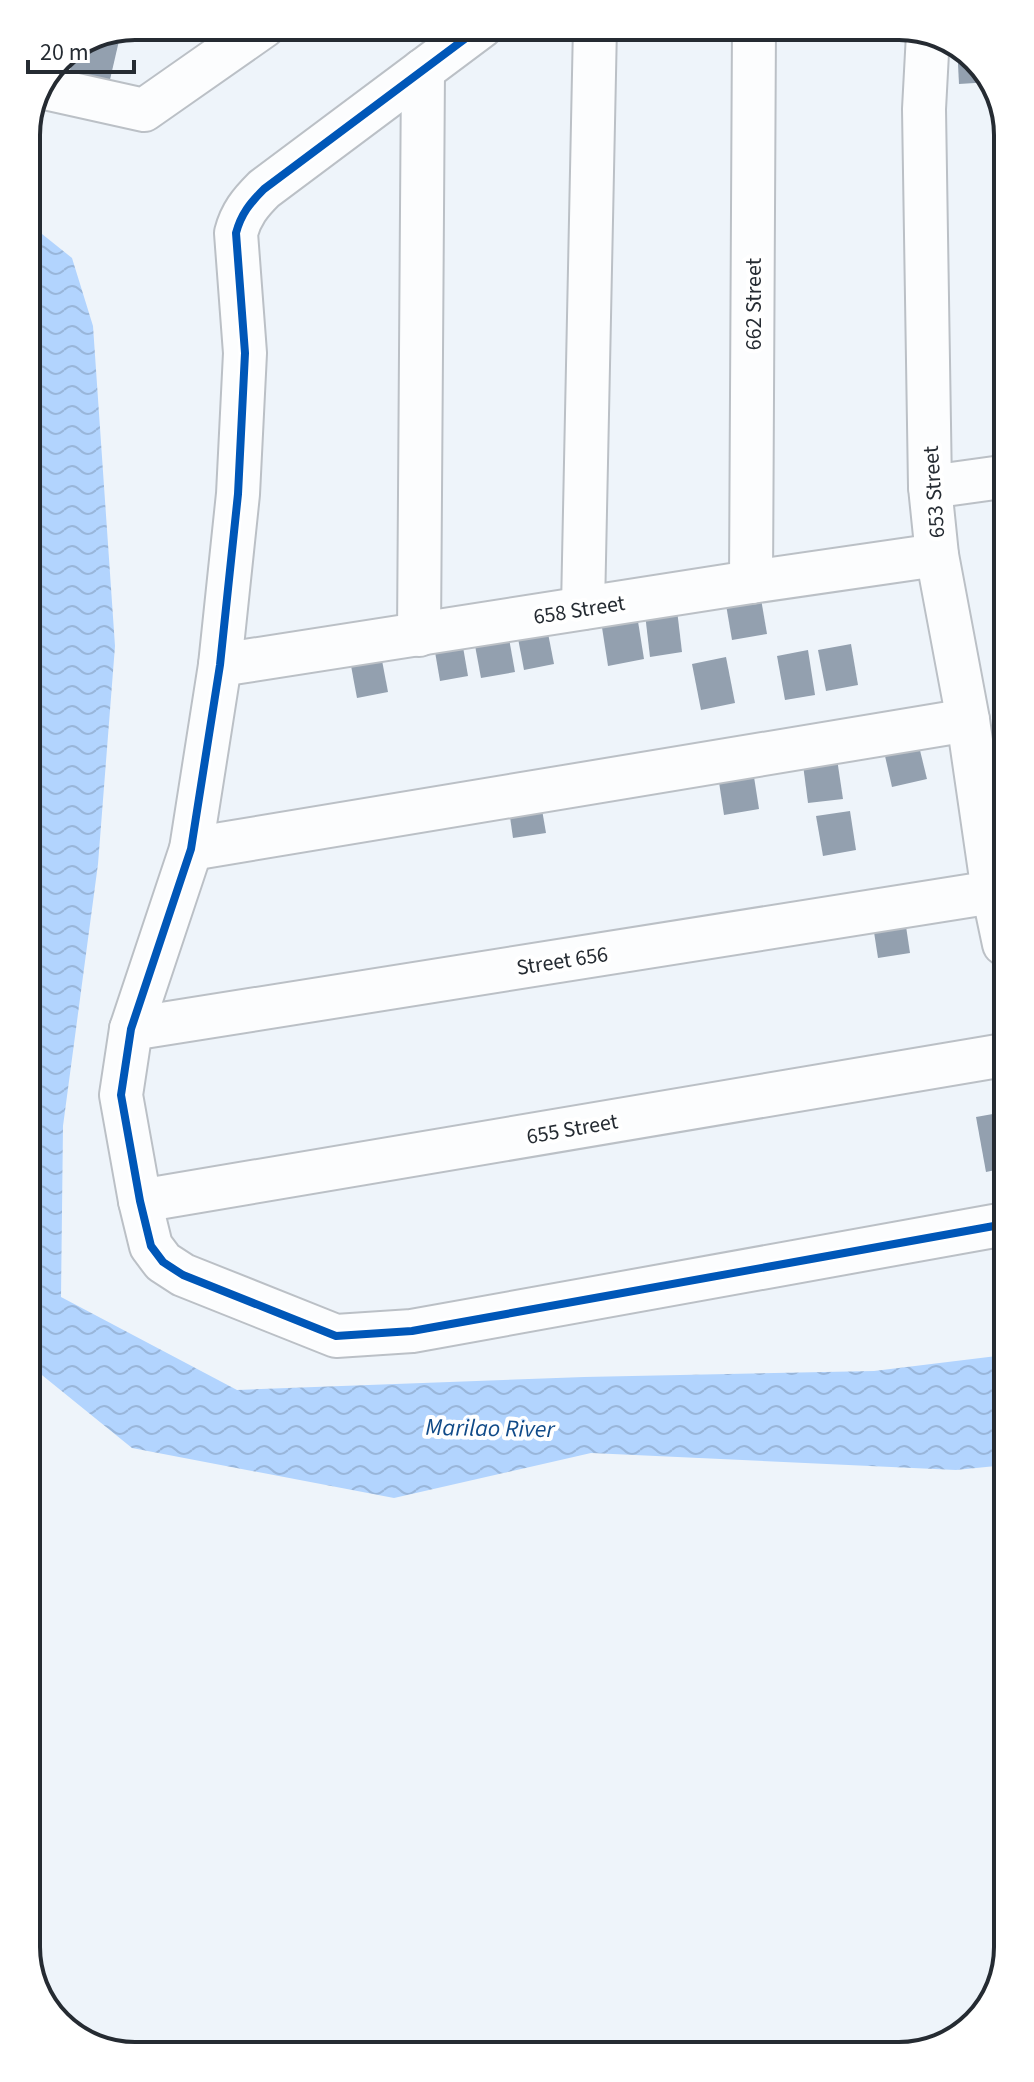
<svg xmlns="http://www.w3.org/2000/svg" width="1034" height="2082" viewBox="0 0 1034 2082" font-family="'Source Sans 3',sans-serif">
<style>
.water{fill:url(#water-waves)}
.building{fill:#93a0af}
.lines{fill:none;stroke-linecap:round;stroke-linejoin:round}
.street-casing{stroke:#bbc0c6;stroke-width:46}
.street{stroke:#fcfdfe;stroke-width:42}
.cycleway-casing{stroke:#fff;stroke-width:13}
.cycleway{stroke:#0057b8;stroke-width:8}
.labels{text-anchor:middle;stroke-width:8;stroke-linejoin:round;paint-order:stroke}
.street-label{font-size:22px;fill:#252b32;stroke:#fff}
.water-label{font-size:24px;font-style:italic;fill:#114b88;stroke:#fff}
.rim{fill:none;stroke:#252b32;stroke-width:4}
</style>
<defs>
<pattern id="water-waves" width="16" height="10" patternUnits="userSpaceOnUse" patternTransform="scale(2)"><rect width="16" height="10" fill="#b2d4fe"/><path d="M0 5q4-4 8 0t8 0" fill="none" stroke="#99b6da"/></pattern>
</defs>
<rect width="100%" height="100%" fill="#eef4fa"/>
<polygon class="water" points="27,222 72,258 93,326 115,646 98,864 63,1126 61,1297 237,1390 584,1377 874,1371 1005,1355 1006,1465 956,1470 591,1453 394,1498 132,1448 32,1367"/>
<g class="building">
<polygon points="139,26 168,26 166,34"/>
<polygon points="121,32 109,84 69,75 74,51"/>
<polygon points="957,45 965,48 991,82 959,84"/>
<polygon points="760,593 767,634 732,640 725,599"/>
<polygon points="677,610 682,652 650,657 645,614"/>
<polygon points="637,615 644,659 608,666 601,621"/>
<polygon points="547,628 554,664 524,670 517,633"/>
<polygon points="508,633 515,672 481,678 474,640"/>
<polygon points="462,641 468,676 440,681 434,646"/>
<polygon points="851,644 858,685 826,691 818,650"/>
<polygon points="380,650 388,692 357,698 349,655"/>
<polygon points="808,650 815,695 785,700 777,656"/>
<polygon points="726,657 735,703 701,710 692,664"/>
<polygon points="917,738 927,779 892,787 883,747"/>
<polygon points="836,752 843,799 808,803 802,757"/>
<polygon points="752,764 759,809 724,815 717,769"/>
<polygon points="540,798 546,833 513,838 508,803"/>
<polygon points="850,811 856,850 823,856 816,816"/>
<polygon points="904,913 910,953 878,958 872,919"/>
<polygon points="1004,1112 1005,1168 986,1172 976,1117"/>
</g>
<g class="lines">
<g class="street-casing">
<g id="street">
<path d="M482,26L264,189C250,203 241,214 236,233L245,353L238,494L220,665L191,849L131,1029L121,1095L140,1201L151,1246L163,1262L183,1275L336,1336L412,1331L1005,1224"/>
<polyline points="928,34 924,109 930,487 937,555 968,720 993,892 1004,944"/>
<polyline points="45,88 144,110 264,26"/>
<polyline points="930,487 1002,477"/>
<polyline points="751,582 754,26"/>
<polyline points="583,608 595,26"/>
<polyline points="419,635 423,70"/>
<polyline points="220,665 751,582 937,555"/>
<polyline points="191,849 968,720"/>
<polyline points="131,1029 993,892"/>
<polyline points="140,1201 1004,1055"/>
</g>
</g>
<use href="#street" class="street"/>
<g class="cycleway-casing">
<path id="cycleway" d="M482,26L264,189C250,203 241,214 236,233L245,353L238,494L220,665L191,849L131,1029L121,1095L140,1201L151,1246L163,1262L183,1275L336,1336L412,1331L1005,1224"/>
</g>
<use href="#cycleway" class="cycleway"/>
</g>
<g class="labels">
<g class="street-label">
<text transform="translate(753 304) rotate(-90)" y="8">662 Street</text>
<text transform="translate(933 492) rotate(-94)" y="8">653 Street</text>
<text transform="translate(579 609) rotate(-9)" y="8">658 Street</text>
<text transform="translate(562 960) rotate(-9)" y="8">Street 656</text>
<text transform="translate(572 1128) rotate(-10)" y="8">655 Street</text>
</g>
<g class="water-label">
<text transform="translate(490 1428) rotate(1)" y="8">Marilao River</text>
</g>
</g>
<path d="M0 0H1034V2082H0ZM135 40H899A95 95 0 0 1 994 135V1947A95 95 0 0 1 899 2042H135A95 95 0 0 1 40 1947V135A95 95 0 0 1 135 40Z" fill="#fff" fill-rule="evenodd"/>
<path class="rim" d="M135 40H899A95 95 0 0 1 994 135V1947A95 95 0 0 1 899 2042H135A95 95 0 0 1 40 1947V135A95 95 0 0 1 135 40Z"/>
<path d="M28 60v12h106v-12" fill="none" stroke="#252b32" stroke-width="4"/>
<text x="40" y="60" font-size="24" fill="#252b32" stroke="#ffffff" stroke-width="6" paint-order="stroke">20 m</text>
</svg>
